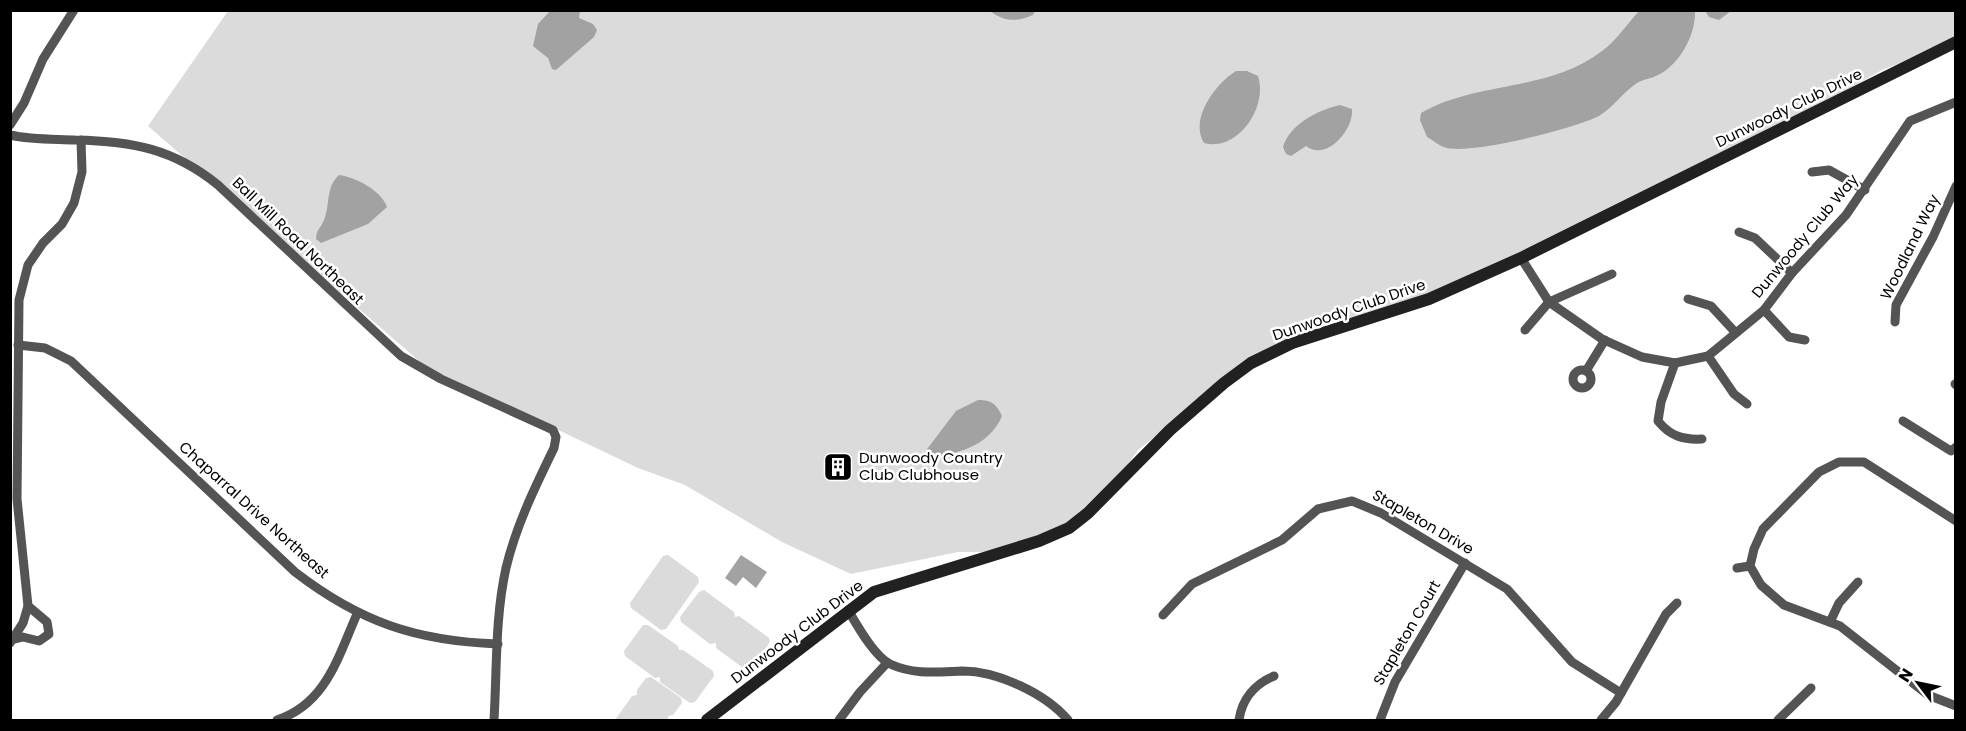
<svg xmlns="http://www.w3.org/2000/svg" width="1966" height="731" viewBox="0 0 1966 731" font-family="Poppins,sans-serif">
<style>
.green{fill:#dbdbdb}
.water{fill:#a2a2a2}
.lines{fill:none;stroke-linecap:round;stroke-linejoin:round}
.street{stroke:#545454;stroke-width:9}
.secondary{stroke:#212121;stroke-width:12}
.labels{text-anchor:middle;stroke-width:5;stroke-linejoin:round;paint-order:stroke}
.street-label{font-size:15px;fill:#000;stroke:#fff}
.poi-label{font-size:15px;fill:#000;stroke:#fff;text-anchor:start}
</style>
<rect width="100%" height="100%" fill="#fff"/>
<g class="green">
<polygon points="228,11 1955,11 1955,42 1882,70 1756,141 1386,317 1330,318 1269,348 1138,450 1087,522 1007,552 958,552 851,574 782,542 685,485 638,468 426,367 148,126"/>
<polygon points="668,555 698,577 699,582 666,629 661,630 631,608 630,603 663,556"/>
<polygon points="704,590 734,612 735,617 739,616 769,638 770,642 751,669 746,670 716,648 716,643 710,644 681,622 680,617 699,592"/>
<polygon points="643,625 648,625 678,646 679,650 683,650 713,671 714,676 695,702 690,703 660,682 660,677 655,678 625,656 624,651"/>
<polygon points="651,677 681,698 682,703 673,715 668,716 668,720 615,720 632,696 637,695 637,690 646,678"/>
</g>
<g class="water">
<polygon points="551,10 580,11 579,18 593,24 597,30 594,37 556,70 552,69 548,58 533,46 538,24"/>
<path d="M990,11H1035L1033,15C1016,22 1005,22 990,11Z"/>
<path d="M1639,11H1695C1696,34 1680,65 1658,75C1651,79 1643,79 1637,83C1623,92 1614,107 1599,116C1573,129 1474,154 1447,148C1440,147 1433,140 1427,137L1420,120L1421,113C1476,81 1549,92 1602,51C1617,40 1627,24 1639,11Z"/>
<polygon points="1705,11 1731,11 1719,20 1709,17"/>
<path d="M1236,71H1247L1258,76C1268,107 1238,152 1204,143C1189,119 1215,84 1236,71Z"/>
<path d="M1340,105L1352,109C1354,130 1326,162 1306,146L1291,156L1286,154L1283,147C1290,124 1318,110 1340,105Z"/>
<path d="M339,175C355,177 381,190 387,207L368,224L321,243L316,239C316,229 323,226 325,217C330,202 326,187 339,175Z"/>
<path d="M978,400C992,400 996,404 1002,416C989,447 956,454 925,459L921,457L956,411Z"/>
<polygon points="741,555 767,572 756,588 743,577 736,586 725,578"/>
</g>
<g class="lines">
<g class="street">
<polyline points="10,125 24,103 43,59 74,10"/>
<path d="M10,135C32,140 54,139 75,140C132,141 174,149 218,185L401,356L441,379L553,430L556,437L554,448C535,487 516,526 506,568C495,617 497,670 494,720"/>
<polyline points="1812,172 1829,170 1865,190"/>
<polyline points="1739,232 1755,238 1792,273"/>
<polyline points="1521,258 1549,302 1602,339 1642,357 1675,363 1708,356 1764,310 1792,273 1846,215 1910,121 1956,102"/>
<polyline points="1688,299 1711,306 1735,332"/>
<polyline points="1764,310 1789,337 1805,340"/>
<polyline points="1895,322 1896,305 1933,237 1956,186"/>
<polyline points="1525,330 1549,302 1612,274"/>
<path d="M18,345L45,348L71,361L295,572C360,622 416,641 498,644"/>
<polyline points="1708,356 1734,394 1747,404"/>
<path d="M1675,363L1661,402L1658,421C1670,436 1683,440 1702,439"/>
<circle cx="1582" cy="379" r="9"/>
<polyline points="1586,371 1605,340"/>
<polyline points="1955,384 1956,385"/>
<polyline points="1903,421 1951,451 1956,447"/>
<polyline points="1956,521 1864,462 1839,462 1819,472 1763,529 1754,549 1750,566 1761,585 1784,605 1840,626 1928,695 1956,706"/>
<polyline points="1737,568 1750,566"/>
<path d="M848,610C857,625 874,656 890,664C914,675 937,672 962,671C997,671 1045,693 1068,720"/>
<polyline points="1163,615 1192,584 1282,540 1318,509 1352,501 1381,513 1507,589 1572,662 1621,693"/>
<polyline points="1830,622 1839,603 1858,582"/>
<polyline points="15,639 23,637 39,641 49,634 47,622 28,606"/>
<polyline points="10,643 23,623 28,606 17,499 19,300 28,265 43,243 62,224 74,203 82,172 81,140"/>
<path d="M277,720C326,704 338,657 357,614"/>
<polyline points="839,720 860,692 887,663"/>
<path d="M1239,720C1242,699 1255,684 1274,676"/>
<polyline points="1380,720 1395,682 1465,563"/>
<polyline points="1601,720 1616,702 1666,614 1677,603"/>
<polyline points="1778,720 1811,688"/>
</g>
<polyline class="secondary" points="707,720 874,592 1039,541 1069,528 1088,513 1170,430 1224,383 1251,363 1292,343 1429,299 1521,258 1956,42"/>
</g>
<defs>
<g id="building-square" transform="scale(1.5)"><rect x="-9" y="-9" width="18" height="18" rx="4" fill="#000" stroke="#fff"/><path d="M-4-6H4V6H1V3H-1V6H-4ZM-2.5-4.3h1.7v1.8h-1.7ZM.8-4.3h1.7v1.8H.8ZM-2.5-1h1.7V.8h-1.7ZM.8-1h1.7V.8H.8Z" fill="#fff"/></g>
</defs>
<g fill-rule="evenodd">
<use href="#building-square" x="838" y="467"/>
</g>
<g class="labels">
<g class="street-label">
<text transform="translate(1789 108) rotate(-26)" y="5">Dunwoody Club Drive</text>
<text transform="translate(1805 236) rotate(-50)" y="5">Dunwoody Club Way</text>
<text transform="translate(298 241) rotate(44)" y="5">Ball Mill Road Northeast</text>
<text transform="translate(1910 247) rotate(-64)" y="5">Woodland Way</text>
<text transform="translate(1349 310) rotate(-19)" y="5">Dunwoody Club Drive</text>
<text transform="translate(254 510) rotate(42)" y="5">Chaparral Drive Northeast</text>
<text transform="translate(1423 522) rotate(30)" y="5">Stapleton Drive</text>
<text transform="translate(797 632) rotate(-37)" y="5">Dunwoody Club Drive</text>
<text transform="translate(1407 633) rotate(-60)" y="5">Stapleton Court</text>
</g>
<g class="poi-label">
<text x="859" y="463">Dunwoody Country<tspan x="859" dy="17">Club Clubhouse</tspan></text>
</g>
</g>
<rect width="1966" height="731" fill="none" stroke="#000000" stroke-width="24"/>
<g transform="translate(1918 683) rotate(302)" stroke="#ffffff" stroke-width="4.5" paint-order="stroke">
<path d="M0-4.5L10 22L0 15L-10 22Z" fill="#000000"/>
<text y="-9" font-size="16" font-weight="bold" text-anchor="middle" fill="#000000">N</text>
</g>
</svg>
